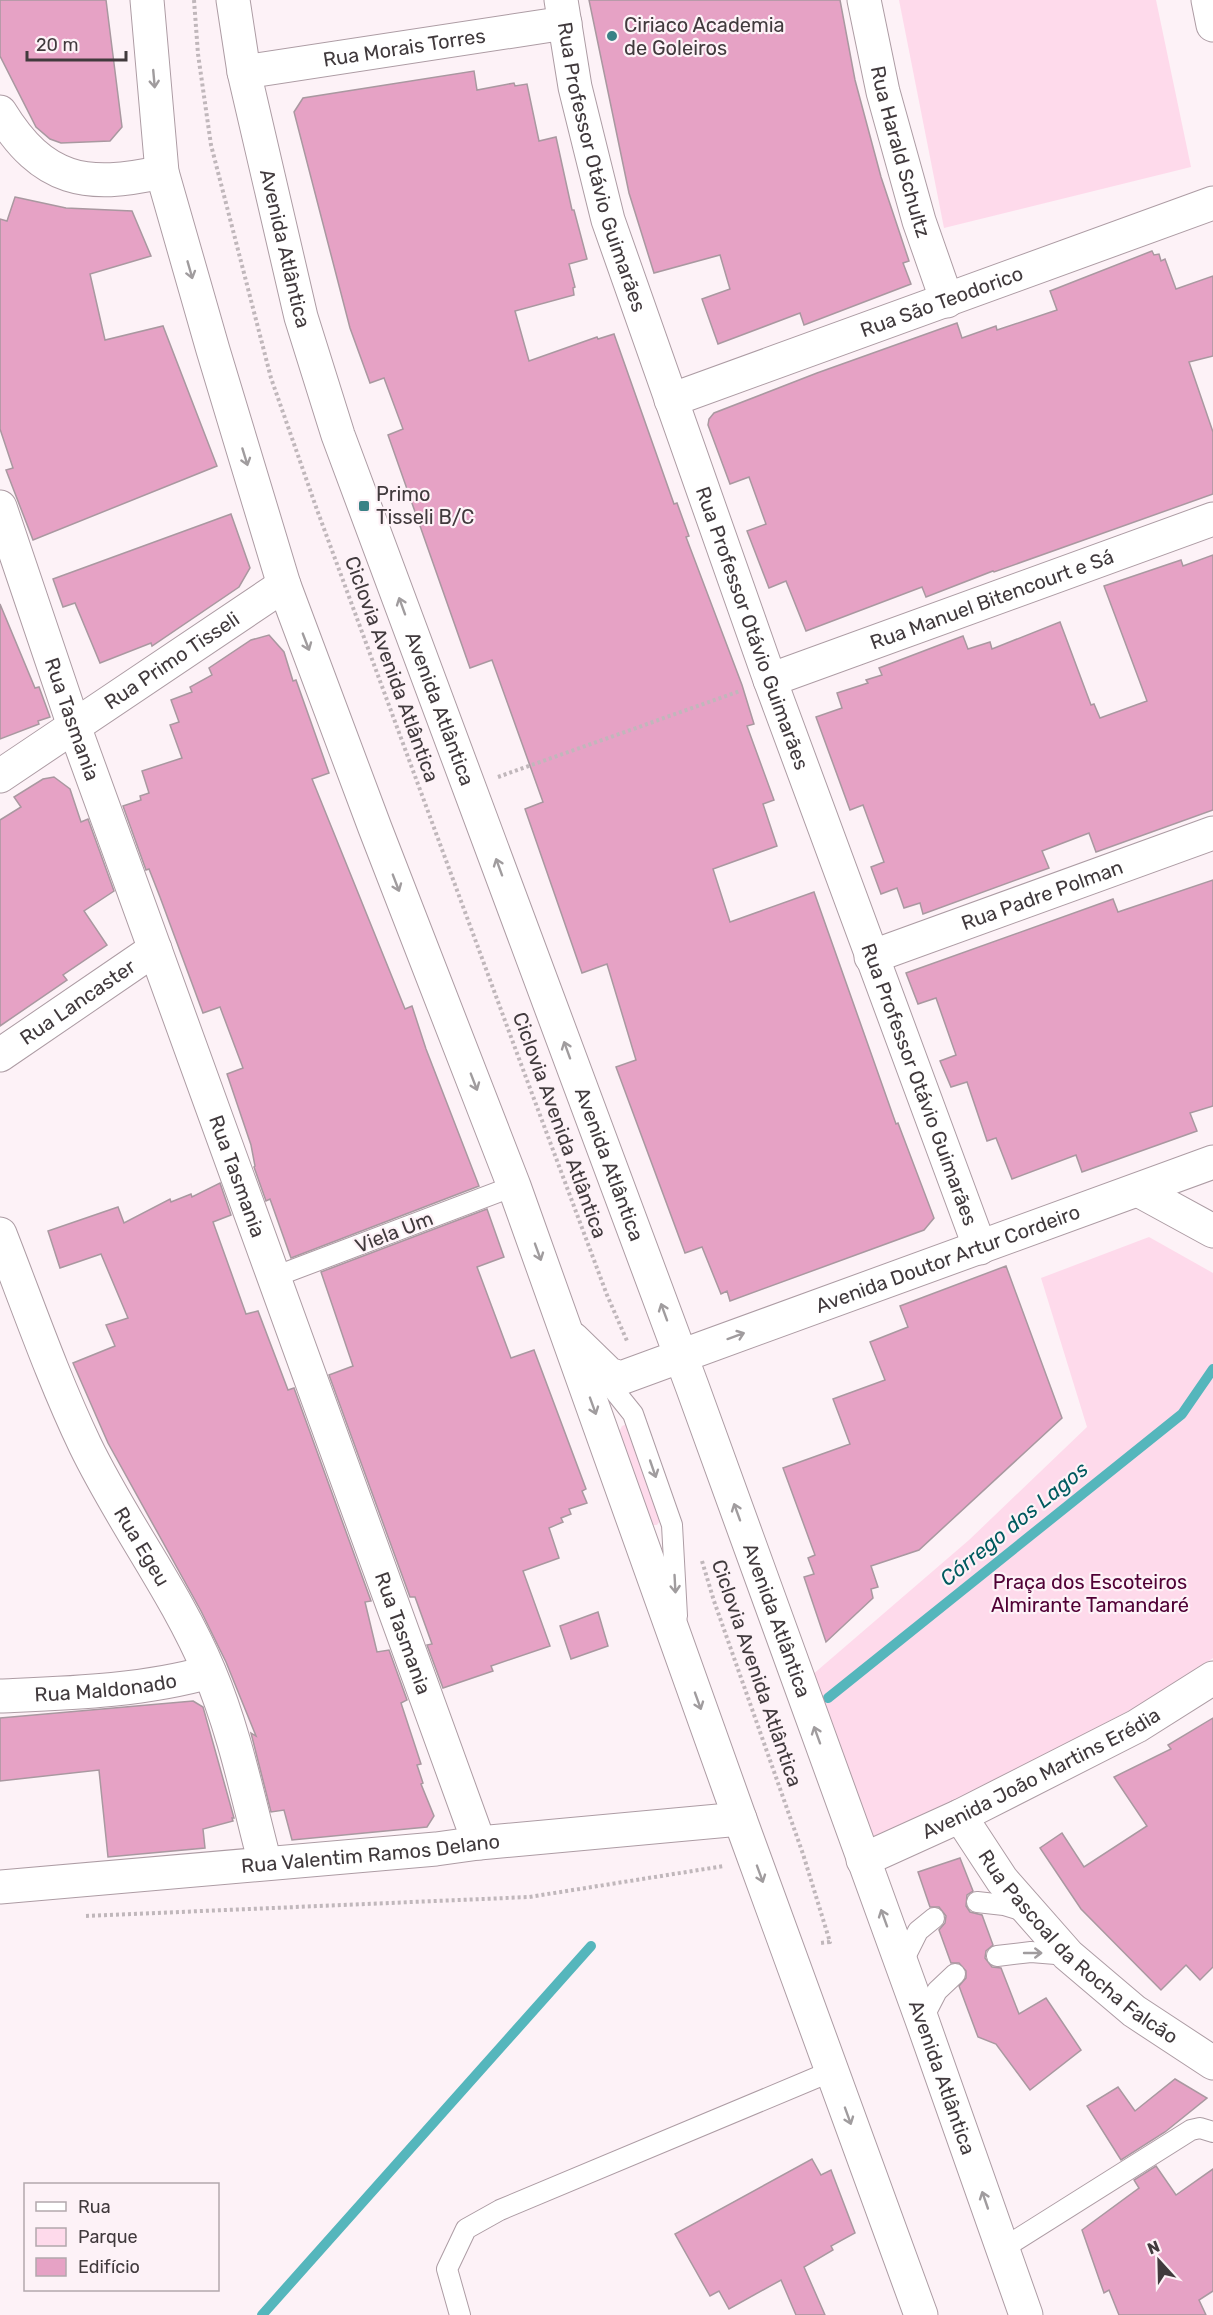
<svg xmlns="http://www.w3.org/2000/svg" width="1213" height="2315" viewBox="0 0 1213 2315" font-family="Rubik,sans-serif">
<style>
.green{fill:#fedaeb}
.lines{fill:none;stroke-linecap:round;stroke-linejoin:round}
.stream{stroke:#55b6bc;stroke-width:10}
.building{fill:#e6a2c5;stroke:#a998a0;stroke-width:1.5}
.lane-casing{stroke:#ad9ca4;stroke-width:22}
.street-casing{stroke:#ad9ca4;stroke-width:35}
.secondary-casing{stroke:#ad9ca4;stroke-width:35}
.primary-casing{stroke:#ad9ca4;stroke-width:35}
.path{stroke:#c0b7bb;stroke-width:4;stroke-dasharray:3 3;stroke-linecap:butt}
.lane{stroke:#fff;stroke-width:20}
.street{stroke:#fff;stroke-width:33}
.secondary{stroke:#fff;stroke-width:33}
.primary{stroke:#fff;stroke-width:33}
.oneway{stroke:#a09c9e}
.poi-dot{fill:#398286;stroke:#fdf2f7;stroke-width:2}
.labels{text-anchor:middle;stroke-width:4.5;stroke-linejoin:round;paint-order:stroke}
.poi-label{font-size:20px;fill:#413a3d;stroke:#fdf2f7;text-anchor:start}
.street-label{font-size:20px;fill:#413a3d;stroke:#fdf2f7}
.park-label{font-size:20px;fill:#500035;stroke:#fdf2f7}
.water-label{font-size:21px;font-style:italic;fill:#005a5f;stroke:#fdf2f7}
</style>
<rect width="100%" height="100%" fill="#fdf2f7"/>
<g class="green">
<polygon points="899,0 1156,0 1191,167 944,228"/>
<polygon points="1149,1237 1213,1273 1213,1658 1155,1697 873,1844 811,1676 969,1540 1087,1427 1041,1278"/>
<polygon points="627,1424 660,1521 657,1525 653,1525 651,1521 619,1432 622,1426"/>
</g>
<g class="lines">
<g class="stream">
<polyline points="828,1698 1182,1414 1213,1369"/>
<polyline points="262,2315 591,1946"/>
</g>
</g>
<g class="building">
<polygon points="0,0 106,0 122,127 110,141 61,143 50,139 36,127 0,56"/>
<polygon points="589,0 840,0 855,80 881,177 909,261 903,263 911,284 804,325 800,313 718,344 702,299 730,289 720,255 654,273 629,193"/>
<polygon points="474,71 477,90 514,83 515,86 527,84 539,141 556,137 572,210 574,210 587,259 569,264 575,287 573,288 574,295 515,311 529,361 597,337 598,339 614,334 674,504 677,503 689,536 686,537 742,685 754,724 747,726 774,800 763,804 777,846 713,869 730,922 814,892 896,1124 898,1123 934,1218 924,1230 730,1301 727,1291 721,1294 702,1247 685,1253 616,1067 636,1060 607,964 582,973 525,809 543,802 492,660 470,668 388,435 403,429 384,378 370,383 350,328 294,112 303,98"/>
<polygon points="15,197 66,208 132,211 151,256 90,274 105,340 163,326 217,466 33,540 6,470 13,468 0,429 0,219 7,221"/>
<polygon points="1152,251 1154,255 1159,254 1161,261 1165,259 1176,289 1213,276 1213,356 1189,362 1213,432 1213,494 994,572 993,571 926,597 922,587 806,631 786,581 769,588 747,531 766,524 749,477 730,484 708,425 709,419 714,413 817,373 957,323 962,338 996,326 997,330 1057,310 1050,291"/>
<polygon points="231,514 250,568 239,587 152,646 151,643 100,663 75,603 63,607 53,579"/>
<polygon points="1213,555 1213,810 1096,852 1089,833 1042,851 1049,868 923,914 920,903 904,908 897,888 881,894 871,867 884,862 863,805 850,810 816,717 842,708 837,693 868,683 866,680 882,675 879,668 963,636 968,649 990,642 992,649 1060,622 1091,705 1094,704 1100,718 1147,701 1104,586 1181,560 1183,566"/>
<polygon points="0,604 35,688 39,687 50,717 38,721 39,724 0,739"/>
<polygon points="269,635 284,652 293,681 296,680 329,773 312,779 405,1009 412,1006 426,1049 479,1186 291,1258 270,1199 266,1201 254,1167 255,1166 251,1145 227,1074 243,1068 220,1007 203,1013 160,897 149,869 146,870 123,806 141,800 140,796 149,793 142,771 182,758 170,725 179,722 171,700 192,692 190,687 212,675 209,668 251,640"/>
<polygon points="54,777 70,789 81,822 88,819 114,891 84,911 107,945 63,975 67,980 0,1026 0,820 21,807 14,797 43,779"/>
<polygon points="1213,880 1213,1106 1190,1113 1197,1131 1082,1172 1076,1155 1012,1179 996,1138 987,1141 967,1082 951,1087 940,1061 956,1055 936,998 918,1004 906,973 1113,899 1118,912"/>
<polygon points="220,1183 231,1215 213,1222 246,1314 258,1311 288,1390 294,1388 371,1601 365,1602 377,1652 389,1650 407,1700 401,1703 421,1764 417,1765 423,1783 421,1784 434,1816 427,1827 292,1840 284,1810 271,1812 251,1733 256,1736 226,1662 201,1611 108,1443 73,1363 115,1346 106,1325 128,1318 101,1254 60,1268 48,1231 118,1207 124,1223 170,1199 171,1202 191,1194 192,1197"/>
<polygon points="487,1209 504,1257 477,1267 511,1358 534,1350 586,1489 582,1491 587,1503 569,1509 571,1514 561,1518 563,1522 549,1528 559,1558 523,1571 550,1646 491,1666 493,1671 443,1688 427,1645 432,1644 415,1597 410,1597 329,1375 353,1366 321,1272"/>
<polygon points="1006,1266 1062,1418 919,1550 871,1566 878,1587 871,1589 873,1598 826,1642 804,1577 814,1574 808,1558 815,1555 783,1468 850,1444 833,1399 885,1380 870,1342 908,1327 900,1306"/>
<polygon points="598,1612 608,1646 571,1659 560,1626"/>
<polygon points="193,1701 203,1707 234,1818 232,1818 233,1821 203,1829 205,1848 108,1857 99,1770 0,1781 0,1718"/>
<polygon points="1213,1718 1213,1967 1200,1980 1186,1965 1161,1990 1081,1909 1040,1848 1062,1833 1084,1867 1147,1826 1114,1777 1171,1749 1168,1745"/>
<polygon points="960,1858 973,1891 967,1895 966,1906 970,1912 982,1915 993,1945 986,1951 985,1958 992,1967 1001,1968 1019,2014 1046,1998 1081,2050 1030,2090 996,2044 978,2037 959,1986 966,1978 966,1971 959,1963 951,1963 939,1930 945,1923 946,1916 939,1907 930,1907 918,1872"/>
<polygon points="1175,2079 1207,2098 1165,2132 1121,2160 1087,2106 1118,2087 1135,2111"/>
<polygon points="812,2159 821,2175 831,2170 855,2233 831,2246 833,2250 804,2267 825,2315 796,2315 781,2280 729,2309 719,2291 710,2296 675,2234"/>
<polygon points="1156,2166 1176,2195 1213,2169 1213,2291 1199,2300 1206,2315 1119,2315 1109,2290 1104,2293 1082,2230 1139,2188 1134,2180"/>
</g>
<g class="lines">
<g class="lane-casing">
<g id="lane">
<polyline points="274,1277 514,1186"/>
<polyline points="600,1373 633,1414 672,1525 677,1616"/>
<polyline points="977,1902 1004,1905 1027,1912"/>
<polyline points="997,1956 1031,1952 1068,1955"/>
<polyline points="901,1965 918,1931 934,1918"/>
<polyline points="922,2020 937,1991 955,1974"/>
<polyline points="1002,2249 1191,2130 1200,2128 1213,2132"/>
<polyline points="460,2315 447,2269 466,2229 500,2210 832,2071"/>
</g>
</g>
<g class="street-casing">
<g id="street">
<path id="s1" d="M561,0L575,87L608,220L770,680L980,1248"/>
<path id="s2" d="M864,0L883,92L919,221L947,301"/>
<polyline points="1208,0 1213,25"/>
<path id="s3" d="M244,72L565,23"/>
<path d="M0,112C43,182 86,189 162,172"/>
<path id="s4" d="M671,400L1213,203"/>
<path id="s5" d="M0,507L74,726L479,1843"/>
<path id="s6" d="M770,680L1213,519"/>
<path id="s7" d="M0,776L284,585"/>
<path id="s8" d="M871,957L1213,833"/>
<path id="s9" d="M0,1055L155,949"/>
<polyline points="1138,1190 1213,1231"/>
<path id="s10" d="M0,1234C27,1303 53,1378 85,1445C122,1522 176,1592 209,1671C235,1732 248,1799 265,1863"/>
<path id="s11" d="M0,1696C69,1693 143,1691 209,1672"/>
<path id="s12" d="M960,1816L1002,1880L1068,1955L1134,2011L1213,2063"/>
<path id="s13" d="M863,1860L960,1816L1137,1726L1213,1678"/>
<path id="s14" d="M0,1887L436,1849L479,1843L740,1819"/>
</g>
</g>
<g class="secondary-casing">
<g id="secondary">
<path id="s15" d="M681,1356L1213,1162"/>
</g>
</g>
<g class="primary-casing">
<g id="primary">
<polyline points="147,0 162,172 213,350 284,585 375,828 514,1186 740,1819 921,2315"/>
<path id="s16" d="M233,0L244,72L301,317L338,435L692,1386L922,2020L1026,2315"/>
<polyline points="573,1339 609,1374 621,1378 681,1356"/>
</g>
</g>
<g class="path">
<polyline points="194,0 198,54 211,145 271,378 316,507 518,1056 607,1295 627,1341"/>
<polyline points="498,777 740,691"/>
<polyline points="702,1561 714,1601 803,1854 830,1942 820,1943"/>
<polyline points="86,1916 529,1897 724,1866"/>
</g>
<use href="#lane" class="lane"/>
<use href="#street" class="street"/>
<use href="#secondary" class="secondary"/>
<use href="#primary" class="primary"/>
</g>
<defs><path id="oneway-shaft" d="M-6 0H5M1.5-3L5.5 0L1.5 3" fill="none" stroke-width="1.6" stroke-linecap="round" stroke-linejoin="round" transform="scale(1.5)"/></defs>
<g class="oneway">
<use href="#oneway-shaft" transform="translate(154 79) rotate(85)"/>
<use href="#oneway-shaft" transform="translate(190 270) rotate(74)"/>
<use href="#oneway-shaft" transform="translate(245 457) rotate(73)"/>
<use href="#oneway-shaft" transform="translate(402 606) rotate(-110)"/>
<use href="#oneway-shaft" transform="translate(306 642) rotate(69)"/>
<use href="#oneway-shaft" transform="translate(499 867) rotate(-110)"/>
<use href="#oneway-shaft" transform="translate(396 883) rotate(69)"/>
<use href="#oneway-shaft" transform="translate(567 1050) rotate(-110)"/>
<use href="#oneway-shaft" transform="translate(474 1082) rotate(69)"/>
<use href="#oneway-shaft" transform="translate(538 1252) rotate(70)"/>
<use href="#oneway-shaft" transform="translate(664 1312) rotate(-110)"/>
<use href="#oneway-shaft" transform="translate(736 1336) rotate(-20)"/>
<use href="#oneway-shaft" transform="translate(593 1406) rotate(70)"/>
<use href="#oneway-shaft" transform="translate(653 1469) rotate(71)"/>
<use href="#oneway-shaft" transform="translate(737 1512) rotate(-110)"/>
<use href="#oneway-shaft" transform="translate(675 1584) rotate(87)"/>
<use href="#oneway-shaft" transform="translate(698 1701) rotate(70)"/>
<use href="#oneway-shaft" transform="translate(817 1735) rotate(-110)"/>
<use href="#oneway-shaft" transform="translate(760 1874) rotate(70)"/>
<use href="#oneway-shaft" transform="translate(884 1918) rotate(-110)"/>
<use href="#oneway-shaft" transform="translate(1033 1953)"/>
<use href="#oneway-shaft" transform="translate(848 2116) rotate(70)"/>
<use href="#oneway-shaft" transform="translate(985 2200) rotate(-109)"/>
</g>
<g class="poi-dot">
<circle cx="612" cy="36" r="6"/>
<rect x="358" y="500" width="12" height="12" rx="3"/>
</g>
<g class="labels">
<g class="poi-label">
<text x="624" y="32">Ciriaco Academia<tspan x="624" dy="23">de Goleiros</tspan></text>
<text x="376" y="501">Primo<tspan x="376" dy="23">Tisseli B/C</tspan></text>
</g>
<g class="street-label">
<text dy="7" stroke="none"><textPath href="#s3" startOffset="162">Rua Morais Torres</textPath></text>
<text dy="7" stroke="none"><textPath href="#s2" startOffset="156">Rua Harald Schultz</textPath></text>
<text dy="7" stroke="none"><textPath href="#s1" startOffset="172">Rua Professor Otávio Guimarães</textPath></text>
<text dy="7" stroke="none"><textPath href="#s16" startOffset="254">Avenida Atlântica</textPath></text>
<text dy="7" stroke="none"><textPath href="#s4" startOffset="288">Rua São Teodorico</textPath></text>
<text dy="7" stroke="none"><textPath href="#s6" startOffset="236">Rua Manuel Bitencourt e Sá</textPath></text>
<text dy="7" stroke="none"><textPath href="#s1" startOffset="658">Rua Professor Otávio Guimarães</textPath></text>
<text dy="7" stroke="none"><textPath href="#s7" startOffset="207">Rua Primo Tisseli</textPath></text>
<text transform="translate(392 669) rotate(70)" y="7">Ciclovia Avenida Atlântica</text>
<text dy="7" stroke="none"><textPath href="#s16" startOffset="740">Avenida Atlântica</textPath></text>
<text dy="7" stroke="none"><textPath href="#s5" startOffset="224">Rua Tasmania</textPath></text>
<text dy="7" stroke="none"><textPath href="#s8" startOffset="182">Rua Padre Polman</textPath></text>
<text dy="7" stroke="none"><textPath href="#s9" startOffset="94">Rua Lancaster</textPath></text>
<text dy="7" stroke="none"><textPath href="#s1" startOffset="1144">Rua Professor Otávio Guimarães</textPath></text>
<text transform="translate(560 1125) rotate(70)" y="7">Ciclovia Avenida Atlântica</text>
<text dy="7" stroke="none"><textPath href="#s16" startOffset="1226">Avenida Atlântica</textPath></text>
<text dy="7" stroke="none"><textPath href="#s5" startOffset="710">Rua Tasmania</textPath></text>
<text transform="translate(394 1232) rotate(-21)" y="7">Viela Um</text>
<text dy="7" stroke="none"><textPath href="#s15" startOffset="284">Avenida Doutor Artur Cordeiro</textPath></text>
<text dy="7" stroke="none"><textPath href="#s10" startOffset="344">Rua Egeu</textPath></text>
<text dy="7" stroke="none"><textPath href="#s16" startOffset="1712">Avenida Atlântica</textPath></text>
<text dy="7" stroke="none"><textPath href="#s5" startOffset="1196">Rua Tasmania</textPath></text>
<text transform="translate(757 1673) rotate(71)" y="7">Ciclovia Avenida Atlântica</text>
<text dy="7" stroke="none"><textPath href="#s11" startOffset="106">Rua Maldonado</textPath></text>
<text dy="7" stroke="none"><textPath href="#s13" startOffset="198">Avenida João Martins Erédia</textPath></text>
<text dy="7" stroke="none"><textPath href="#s14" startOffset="372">Rua Valentim Ramos Delano</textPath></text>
<text dy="7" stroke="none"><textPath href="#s12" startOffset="178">Rua Pascoal da Rocha Falcão</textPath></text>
<text dy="7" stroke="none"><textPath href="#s16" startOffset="2198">Avenida Atlântica</textPath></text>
</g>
<g class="park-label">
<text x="1090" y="1589">Praça dos Escoteiros<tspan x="1090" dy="23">Almirante Tamandaré</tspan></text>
</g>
<g class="water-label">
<text transform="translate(1014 1524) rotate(-39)" y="7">Córrego dos Lagos</text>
</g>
</g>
<rect x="24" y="2183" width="195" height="108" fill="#fdf2f7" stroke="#b2a8ad" stroke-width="1.5"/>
<rect x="36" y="2202" width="30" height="9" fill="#ffffff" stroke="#b2a8ad" stroke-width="1.5"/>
<text x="78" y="2213" font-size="18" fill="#413a3d">Rua</text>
<rect x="36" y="2228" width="30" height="18" fill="#fedaeb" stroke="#b2a8ad" stroke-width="1.5"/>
<text x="78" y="2243" font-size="18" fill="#413a3d">Parque</text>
<rect x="36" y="2258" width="30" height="18" fill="#e6a2c5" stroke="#b2a8ad" stroke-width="1.5"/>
<text x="78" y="2273" font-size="18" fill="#413a3d">Edifício</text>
<g transform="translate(1159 2261) rotate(338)" stroke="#fdf2f7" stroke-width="4.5" paint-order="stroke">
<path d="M0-4.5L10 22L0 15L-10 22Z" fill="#413a3d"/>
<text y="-9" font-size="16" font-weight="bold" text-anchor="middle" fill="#413a3d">N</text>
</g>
<path d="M27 51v9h99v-9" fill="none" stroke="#413a3d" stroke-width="3"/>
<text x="36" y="51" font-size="18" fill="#413a3d" stroke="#fdf2f7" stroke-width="4.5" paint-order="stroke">20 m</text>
</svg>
